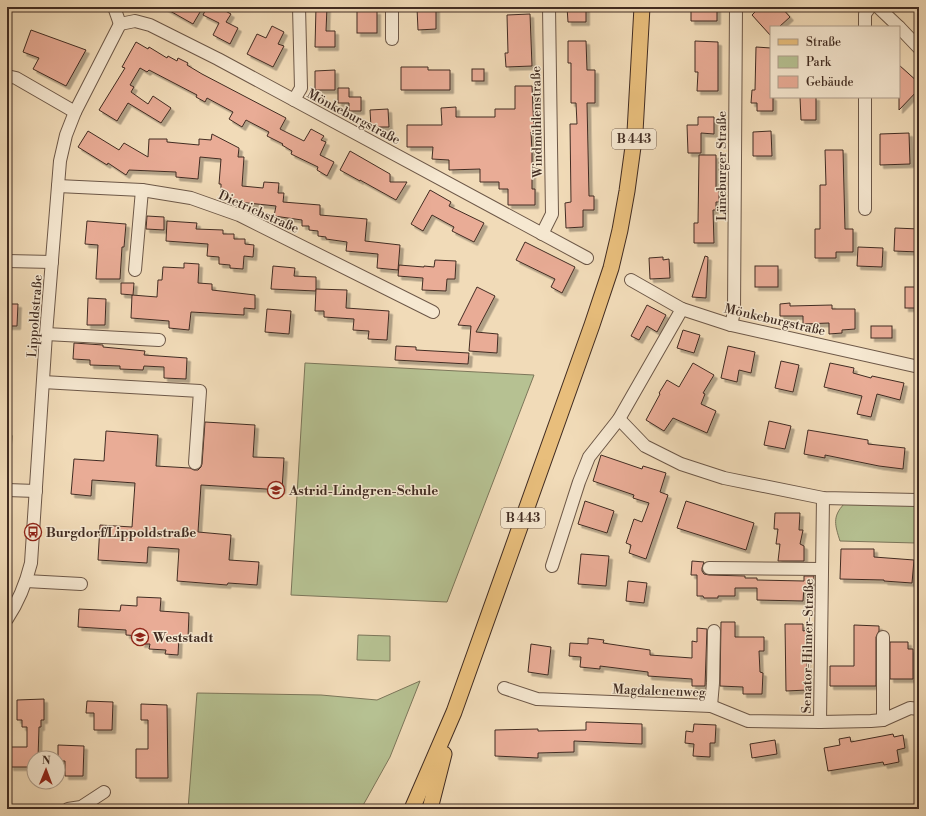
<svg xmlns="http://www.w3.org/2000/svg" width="926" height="816" viewBox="0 0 926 816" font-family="'Libre Bodoni',serif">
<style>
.green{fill:#b6c192;stroke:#7c765a}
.building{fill:#e9ac96;stroke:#412c22;filter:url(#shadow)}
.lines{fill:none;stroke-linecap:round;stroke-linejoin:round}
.minor-casing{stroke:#6d5848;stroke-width:14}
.major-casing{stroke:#412c22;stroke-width:17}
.minor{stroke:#f6e8d1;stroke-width:12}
.major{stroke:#e8be7c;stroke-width:15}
.labels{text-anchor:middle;stroke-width:3;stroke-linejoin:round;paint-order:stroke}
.shield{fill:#f6e8d1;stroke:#776456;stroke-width:1}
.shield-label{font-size:12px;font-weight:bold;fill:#412c22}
.street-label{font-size:13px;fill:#412c22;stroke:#f6e8d1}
.poi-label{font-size:13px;font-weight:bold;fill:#412c22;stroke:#f6e8d1;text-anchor:start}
</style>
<defs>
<filter id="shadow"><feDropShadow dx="3.5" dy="3.5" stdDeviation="0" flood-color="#0004"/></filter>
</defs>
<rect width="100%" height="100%" fill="#f1dbb8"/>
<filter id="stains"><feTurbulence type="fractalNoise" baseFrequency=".005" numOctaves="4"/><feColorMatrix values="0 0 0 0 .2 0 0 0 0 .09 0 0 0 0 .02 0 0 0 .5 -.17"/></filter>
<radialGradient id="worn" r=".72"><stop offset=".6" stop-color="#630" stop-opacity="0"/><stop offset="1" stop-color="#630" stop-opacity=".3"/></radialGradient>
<g class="green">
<polygon points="305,363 534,375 447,602 291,595"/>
<polygon points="7,423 12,436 10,470 7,470"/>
<path d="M844,504L917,505L916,543L840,541C835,525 832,517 844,504Z"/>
<polygon points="358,635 390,636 390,661 357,660"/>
<polygon points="420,681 390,757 361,809 188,809 197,693 321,695 377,700"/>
</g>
<g class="building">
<polygon points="163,7 203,7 193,24"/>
<polygon points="207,7 218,7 231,14 226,22 238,28 230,44 213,35 219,23 203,15"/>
<polygon points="316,7 327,7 326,31 335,31 335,47 315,47"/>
<polygon points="567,7 586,7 586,22 568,22"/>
<polygon points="697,7 717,7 717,21 691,21 691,8 697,9"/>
<polygon points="760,7 781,7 790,17 779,27 771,27 771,36 752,15"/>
<polygon points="417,8 436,8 436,29 418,30"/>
<rect x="357" y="11" width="20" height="22"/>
<polygon points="530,14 532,66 506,67 505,53 508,53 507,15"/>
<polygon points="272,26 284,32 278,44 284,46 273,67 247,54 257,34 266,38"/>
<polygon points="31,30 86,50 66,86 33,69 39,58 23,52"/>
<polygon points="568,41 586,41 587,70 595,70 595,103 587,103 589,196 594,196 594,210 583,210 583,227 566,228 565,203 571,202 570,124 577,124 576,103 571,103 571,63 568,63"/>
<polygon points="695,41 718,42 718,91 697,91 698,72 695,72"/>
<polygon points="136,42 148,49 149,47 167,58 168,56 177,61 178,58 188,63 187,65 202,74 286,118 280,129 304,141 311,129 324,136 321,140 326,142 320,155 334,162 327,176 317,170 318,167 291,154 292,151 282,145 283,144 267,136 269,132 246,120 242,127 229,119 233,112 207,98 205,102 196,97 197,95 149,70 147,72 140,68 130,85 134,87 131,92 148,104 153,96 171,108 161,123 128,103 117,121 99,110 125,68 122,67"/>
<polygon points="756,47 771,48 771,97 773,97 773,111 757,111 757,103 751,103 752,90 755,90"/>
<polygon points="899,65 919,83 919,89 899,110"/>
<polygon points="401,67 428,67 428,70 450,70 450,90 401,90"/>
<rect x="472" y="69" width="12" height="12"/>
<polygon points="335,70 335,90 315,90 315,71"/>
<polygon points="515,86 532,86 534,132 531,132 532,152 532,189 535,189 535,205 508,205 508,189 499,189 499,182 480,182 480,169 449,170 449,160 432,159 433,147 407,147 407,125 442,125 441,108 456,107 456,117 495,117 495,109 515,109"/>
<polygon points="338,88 349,88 349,97 361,97 361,111 349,111 349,103 338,103"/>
<polygon points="800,97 816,97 816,120 801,120"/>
<polygon points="388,109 389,127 371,127 370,110"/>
<polygon points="698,117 714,117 714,134 701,133 701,153 688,153 687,125 698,125"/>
<polygon points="88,131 119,150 124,143 148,157 149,139 167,139 167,142 199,145 199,139 211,140 212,134 239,148 238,157 244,157 242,186 263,188 264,182 279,183 278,193 284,193 283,202 320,205 320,215 367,219 365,241 400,245 398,270 377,268 378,254 346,251 347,242 326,239 326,237 318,236 318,231 309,230 309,226 302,226 302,220 274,216 276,206 238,202 238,207 227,203 228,194 221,192 221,184 219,184 221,159 200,157 198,179 176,177 176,172 129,170 126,175 108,163 107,165 78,147"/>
<polygon points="771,131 772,156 753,156 753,132"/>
<polygon points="909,133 910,164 880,165 880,134"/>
<polygon points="825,150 843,150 845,229 853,229 853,252 836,252 836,258 815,258 815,229 820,229 820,185 826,185"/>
<polygon points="350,151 390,174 390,182 407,182 396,200 360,180 360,181 340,170"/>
<polygon points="699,155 716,155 716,189 719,189 719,202 716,202 716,210 713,210 714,243 694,243 694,223 698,223"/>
<polygon points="430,190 451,202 449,206 484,223 474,242 452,231 454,227 432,215 423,231 411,224"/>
<polygon points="147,216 164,217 164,230 146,229"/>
<polygon points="87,221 126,224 124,247 122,247 120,279 96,279 98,245 85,244"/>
<polygon points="167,221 197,223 196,229 223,230 223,234 234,234 234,239 245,239 245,244 254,245 253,257 244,256 243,269 230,268 230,265 219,264 219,257 207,256 208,244 166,241"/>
<polygon points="895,228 919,229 919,252 894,251"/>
<polygon points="525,242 575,267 562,293 551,287 555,279 516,260"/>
<polygon points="858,247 883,248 882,267 857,266"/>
<polygon points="705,256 708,257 706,298 692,297"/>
<polygon points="663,257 663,260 669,259 670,278 650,279 649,258"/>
<polygon points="435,260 456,261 455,279 447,279 446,291 422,290 423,278 398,276 399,265 424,267 424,266 434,267"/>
<polygon points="184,263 199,264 198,283 212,284 212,290 255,295 255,309 244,308 244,315 191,312 189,330 169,328 169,321 131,318 132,295 157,297 158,280 162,280 163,267 184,268"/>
<polygon points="273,266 295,268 294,276 316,277 316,291 271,289"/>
<rect x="755" y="266" width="23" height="21"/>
<polygon points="121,283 134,283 133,295 121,294"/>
<polygon points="477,287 495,296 476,332 498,334 497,353 469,351 471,326 458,325"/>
<rect x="905" y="287" width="14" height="21"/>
<polygon points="316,289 347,290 346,308 389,311 387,340 368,339 369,331 353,330 354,319 324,317 324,311 315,311"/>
<polygon points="88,298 106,299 105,325 87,325"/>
<polygon points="790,303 790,306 832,305 832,309 855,309 855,329 842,330 842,333 829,334 829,323 803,324 803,316 780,316 780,304"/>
<polygon points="7,304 18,304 17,326 7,326"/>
<polygon points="647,305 666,315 657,332 647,326 639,340 631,336"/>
<polygon points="267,309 291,311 289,334 265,332"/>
<rect x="871" y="326" width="21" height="12"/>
<polygon points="683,330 700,335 694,353 677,348"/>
<polygon points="74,343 103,345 103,347 145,351 144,355 187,358 186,379 164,378 164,367 144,366 143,370 120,369 120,366 90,365 90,360 73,359"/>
<polygon points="396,346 416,347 416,350 469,353 468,364 395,360"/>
<polygon points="728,346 755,352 751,373 739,370 737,382 721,378"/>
<polygon points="781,361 799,365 793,392 775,388"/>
<polygon points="693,363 714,375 703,393 705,394 701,404 716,411 707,433 673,418 664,431 646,420 660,394 659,393 667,380 679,387"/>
<polygon points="830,363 854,368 853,373 871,378 872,376 904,383 900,400 877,394 871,417 857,414 862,396 824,387"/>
<polygon points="769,421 791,426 785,449 764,445"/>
<polygon points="205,422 255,425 253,457 284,458 282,490 201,485 198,532 231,535 229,560 259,562 257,585 228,583 227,585 177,581 179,549 148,547 147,563 98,560 100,525 132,527 135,483 92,480 91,496 71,494 74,459 104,461 106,431 158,435 156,466 190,468 194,470 198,470 201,467 202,464"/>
<polygon points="808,430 868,440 868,444 905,448 903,469 879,466 825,455 825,458 804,454"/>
<polygon points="601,455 642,469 643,466 666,473 660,492 668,495 646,559 629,553 631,545 626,543 634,519 642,522 649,503 633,498 634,495 593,481"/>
<polygon points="585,501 614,511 607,533 578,524"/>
<polygon points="686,501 754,523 746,550 677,528"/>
<polygon points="775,513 800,513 799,530 803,530 800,544 804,546 804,561 778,561 780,544 776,544 778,529 774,529"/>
<polygon points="841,549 874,549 874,557 914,560 912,583 884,581 884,580 840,579"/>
<polygon points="581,554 609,556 606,586 578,584"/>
<polygon points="692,561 704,562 702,568 702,571 704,574 709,575 745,576 745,578 757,578 757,580 804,581 804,576 814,576 813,587 804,587 803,601 757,600 757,588 735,588 735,596 718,596 718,598 704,598 703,596 697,596 697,575 691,575"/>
<polygon points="628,581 647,583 644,603 626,601"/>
<polygon points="137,597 161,598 160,611 189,613 188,638 179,637 178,655 165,654 166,650 149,649 150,644 141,644 142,636 126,635 126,630 78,627 79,609 120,611 121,605 137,606"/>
<polygon points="721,622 735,622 735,637 764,637 764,651 759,651 760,672 763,673 762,694 743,694 743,687 720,686"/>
<polygon points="785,624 803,624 803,631 807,630 807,690 786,691"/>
<polygon points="854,625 879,626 879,631 876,637 876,686 830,686 830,666 854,666"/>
<polygon points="697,628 707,629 705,686 692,686 692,679 648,676 648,672 600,666 600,669 580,667 581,657 569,656 570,643 588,644 588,638 604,640 603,643 650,650 650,655 692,658 692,641 697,642"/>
<polygon points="890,642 908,642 908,649 913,649 913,679 890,679"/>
<polygon points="531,644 551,647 548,675 528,672"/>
<polygon points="44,699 44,720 41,720 41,727 39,727 38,758 34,758 34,767 10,767 11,747 27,747 27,727 22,727 22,720 17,720 17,700"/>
<polygon points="87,701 113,702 112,730 94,730 94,713 86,713"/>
<polygon points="141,704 167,705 168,778 136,778 136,749 148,749 148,720 141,720"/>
<polygon points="586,722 642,724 642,744 574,741 574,752 538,753 538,758 495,756 495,730 538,729 538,731 586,730"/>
<polygon points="694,724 716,725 715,743 710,743 710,757 693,756 694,744 685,743 686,731 693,732"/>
<polygon points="893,734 894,737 903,735 905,748 897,750 899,762 884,765 883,762 828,771 824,748 840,745 839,739 850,737 851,742"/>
<polygon points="775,740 777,754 752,758 750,744"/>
<polygon points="58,745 84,746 83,776 65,776 65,761 58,761"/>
</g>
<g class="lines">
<g class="minor-casing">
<g id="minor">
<polyline points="114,7 120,24 135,21 150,25 218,59 587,258"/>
<polyline points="392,7 392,39"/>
<polyline points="878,7 899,27"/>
<polyline points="865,27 865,14 870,7"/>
<polyline points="899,27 919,48"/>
<polyline points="7,76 16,78 75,112"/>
<polyline points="865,97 865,209"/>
<polyline points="294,100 301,88 299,7"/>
<polyline points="58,186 142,190 191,198 239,215 433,312"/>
<polyline points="542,234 552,214 549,7"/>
<polyline points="7,261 52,262"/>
<polyline points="135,270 142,190"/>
<polyline points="631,280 682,309 731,325 919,367"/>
<polyline points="731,325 734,312 736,7"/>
<polyline points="46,334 159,340"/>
<polyline points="43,382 200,391 195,463"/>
<polyline points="619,419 645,446 681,464 724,478 823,498 917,500"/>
<polyline points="7,490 36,491"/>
<polyline points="552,566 579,482 589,457 619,419 682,309"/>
<polyline points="709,568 822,569"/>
<polyline points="26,581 81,584"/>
<path d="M7,619C19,601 26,583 31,563L46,334L60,161L66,135L75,112L120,24"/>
<polyline points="504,688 537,699 711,706 748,721 820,722 871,721 883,720 910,708 919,709"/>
<polyline points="711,706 713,683 714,631"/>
<polyline points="883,720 883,637"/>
<polyline points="820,722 823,498"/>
<polyline points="68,809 81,807 104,792"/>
</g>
</g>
<g class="major-casing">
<g id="major">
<polyline points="412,809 454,712 592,325 611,268 620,230 627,191 635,132 642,7"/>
<polyline points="430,809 444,754"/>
</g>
</g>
<use href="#minor" class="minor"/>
<use href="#major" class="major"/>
</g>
<defs>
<g id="school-ring" transform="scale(0.9)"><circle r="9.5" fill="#f6e8d1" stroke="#8f2418" stroke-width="1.5"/><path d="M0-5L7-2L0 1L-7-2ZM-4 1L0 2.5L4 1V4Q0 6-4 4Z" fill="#8f2418"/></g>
<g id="bus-ring" transform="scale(0.9)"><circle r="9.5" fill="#f6e8d1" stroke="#8f2418" stroke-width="1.5"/><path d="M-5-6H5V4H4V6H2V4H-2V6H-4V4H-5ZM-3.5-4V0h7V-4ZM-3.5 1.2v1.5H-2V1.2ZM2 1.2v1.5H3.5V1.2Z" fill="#8f2418"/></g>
</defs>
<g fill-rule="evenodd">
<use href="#school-ring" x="276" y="490"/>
<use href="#bus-ring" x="33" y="532"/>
<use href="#school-ring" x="140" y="637"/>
</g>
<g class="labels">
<g class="shield">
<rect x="612" y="129" width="44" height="20" rx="3"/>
<rect x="501" y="508" width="44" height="20" rx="3"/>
</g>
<g class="shield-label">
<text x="634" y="143">B 443</text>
<text x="523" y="522">B 443</text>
</g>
<g class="street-label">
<text transform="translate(354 116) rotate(28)" y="5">Mönkeburgstraße</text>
<text transform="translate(536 122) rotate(-91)" y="5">Windmühlenstraße</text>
<text transform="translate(721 166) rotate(-90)" y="5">Lüneburger Straße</text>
<text transform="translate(259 211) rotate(24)" y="5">Dietrichstraße</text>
<text transform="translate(34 316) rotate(-86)" y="5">Lippoldstraße</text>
<text transform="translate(775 319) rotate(13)" y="5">Mönkeburgstraße</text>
<text transform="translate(807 646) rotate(-89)" y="5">Senator-Hilmer-Straße</text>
<text transform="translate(659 690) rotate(2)" y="5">Magdalenenweg</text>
</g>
<g class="poi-label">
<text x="289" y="495">Astrid-Lindgren-Schule</text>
<text x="46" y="537">Burgdorf/Lippoldstraße</text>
<text x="153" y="642">Weststadt</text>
</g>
</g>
<rect width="926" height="816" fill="none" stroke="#f1dbb8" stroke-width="24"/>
<rect x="8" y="8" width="910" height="800" fill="none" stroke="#412c22" stroke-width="2"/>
<rect x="12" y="12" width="902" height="792" fill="none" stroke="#412c22"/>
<rect x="770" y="26" width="130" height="72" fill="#f6e8d1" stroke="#ae9d8b"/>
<rect x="778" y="39" width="20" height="6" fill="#e8be7c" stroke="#ae9d8b"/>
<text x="806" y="46" font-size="12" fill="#412c22">Straße</text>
<rect x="778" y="56" width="20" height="12" fill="#b6c192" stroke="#ae9d8b"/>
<text x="806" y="66" font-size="12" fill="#412c22">Park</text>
<rect x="778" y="76" width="20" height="12" fill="#e9ac96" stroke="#ae9d8b"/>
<text x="806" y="86" font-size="12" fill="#412c22">Gebäude</text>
<g transform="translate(46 770) rotate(1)"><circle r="19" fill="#f6e8d1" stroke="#ae9d8b"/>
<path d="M0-3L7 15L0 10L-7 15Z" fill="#8f2418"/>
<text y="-6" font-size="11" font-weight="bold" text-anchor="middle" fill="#412c22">N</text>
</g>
<rect width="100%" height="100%" filter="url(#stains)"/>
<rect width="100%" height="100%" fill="url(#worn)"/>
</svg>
